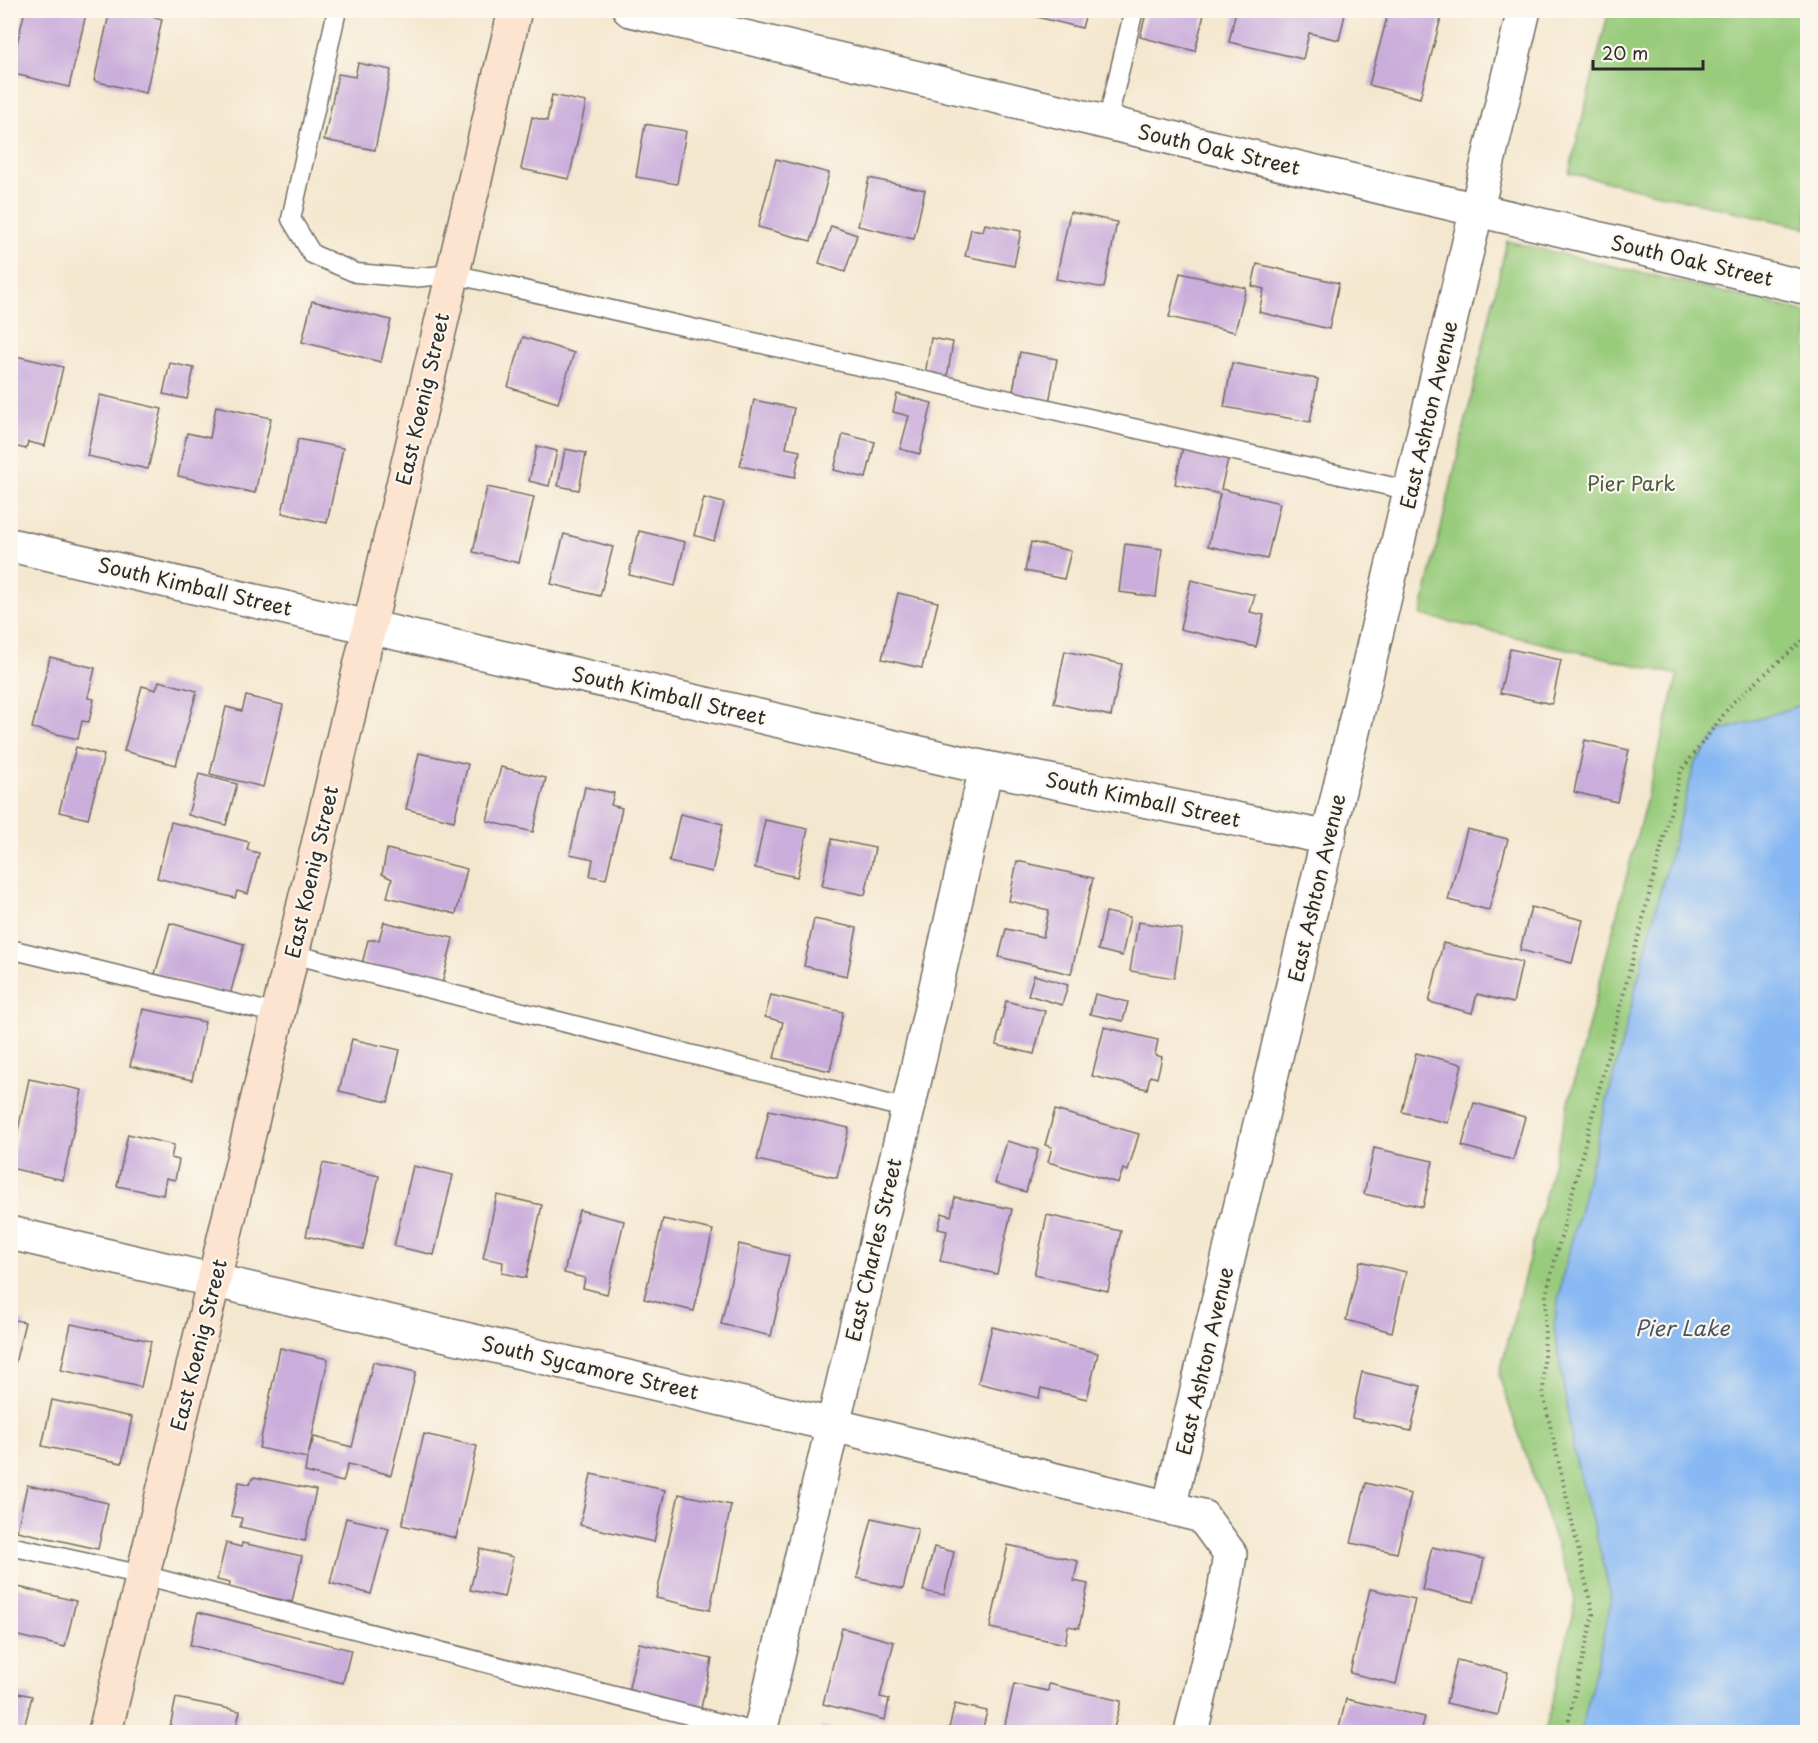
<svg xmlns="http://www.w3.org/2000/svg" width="1818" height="1743" viewBox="0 0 1818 1743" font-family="'Playpen Sans',sans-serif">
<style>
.green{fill:#98cb7c;stroke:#627b54;stroke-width:1.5}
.water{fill:#87b8f3;stroke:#59728f;stroke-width:1.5}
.building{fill:#caaddb}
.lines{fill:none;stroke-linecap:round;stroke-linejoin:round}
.lane-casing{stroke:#716d64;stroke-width:21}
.street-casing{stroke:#716d64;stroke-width:36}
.secondary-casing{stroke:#716d64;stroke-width:36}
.path{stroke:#716d64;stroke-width:4;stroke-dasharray:1.5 4.5;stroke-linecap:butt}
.lane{stroke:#fff;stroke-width:18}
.street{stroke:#fff;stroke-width:33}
.secondary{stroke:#fde4d1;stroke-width:33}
.labels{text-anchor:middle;stroke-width:4.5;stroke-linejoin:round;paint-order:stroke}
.street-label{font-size:20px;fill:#2b2b2b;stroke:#fbf7ec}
.park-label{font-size:20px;fill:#4c5b43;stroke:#fbf7ec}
.water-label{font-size:21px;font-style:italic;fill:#475567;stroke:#fbf7ec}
</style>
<rect width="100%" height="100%" fill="#fbf7ec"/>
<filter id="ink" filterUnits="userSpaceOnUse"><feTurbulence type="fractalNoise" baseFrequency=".0167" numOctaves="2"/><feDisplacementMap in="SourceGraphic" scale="12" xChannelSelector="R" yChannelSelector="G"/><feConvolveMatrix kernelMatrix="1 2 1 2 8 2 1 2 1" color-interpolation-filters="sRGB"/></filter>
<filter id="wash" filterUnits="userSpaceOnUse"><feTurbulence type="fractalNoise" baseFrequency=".008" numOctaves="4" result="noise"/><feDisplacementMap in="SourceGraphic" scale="24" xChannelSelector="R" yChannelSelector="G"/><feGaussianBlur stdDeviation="1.35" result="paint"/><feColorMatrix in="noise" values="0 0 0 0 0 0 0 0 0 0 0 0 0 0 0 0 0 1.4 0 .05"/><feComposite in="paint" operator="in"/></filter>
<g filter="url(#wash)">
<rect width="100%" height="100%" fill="#f4e7cf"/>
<g class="green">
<polygon points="1609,10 1807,11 1807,228 1569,173"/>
<polygon points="1507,241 1807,312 1807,1732 1545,1732 1576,1601 1499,1376 1678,675 1421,615"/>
</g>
<polygon class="water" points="1807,697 1807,1732 1581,1732 1611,1602 1603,1561 1574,1453 1554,1326 1562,1279 1664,877 1695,763 1721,731 1804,704"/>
<g id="blocks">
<g class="building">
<polygon points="25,10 87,10 69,87 10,73"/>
<polygon points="110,10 123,10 162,19 146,93 94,81"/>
<polygon points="1035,10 1087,10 1082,28 1033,16"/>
<polygon points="1147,10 1205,10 1195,51 1140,37"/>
<polygon points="1236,10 1346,10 1339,40 1309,33 1303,59 1229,42"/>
<polygon points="1389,10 1443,10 1420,98 1369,85"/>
<polygon points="358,63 391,70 375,150 324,140 338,74 355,77"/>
<polygon points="552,95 586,102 569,179 521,169 532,117 547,121"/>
<polygon points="645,124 686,131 677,184 636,177"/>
<polygon points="776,159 829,173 811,241 758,227"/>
<polygon points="869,178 925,190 914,239 858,226"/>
<polygon points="1070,212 1117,222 1104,288 1056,279"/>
<polygon points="985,224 1021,231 1014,266 965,256 971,229 983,231"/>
<polygon points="831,226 857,235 845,272 819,263"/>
<polygon points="1257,264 1339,283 1329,329 1259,312 1264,289 1252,286"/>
<polygon points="1180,273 1246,288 1235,332 1169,317"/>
<polygon points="312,301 391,320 381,362 302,342"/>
<polygon points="523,337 574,353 558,403 508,387"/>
<polygon points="931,338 953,342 947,378 925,375"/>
<polygon points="1020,352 1057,359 1049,403 1012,397"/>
<polygon points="16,356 63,367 45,446 28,442 26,449 10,445 10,378"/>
<polygon points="170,363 194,368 187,399 163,394"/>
<polygon points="1232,363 1318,379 1310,422 1224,407"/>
<polygon points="897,394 932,403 920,454 900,449 909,416 893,412"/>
<polygon points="100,395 162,409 148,469 87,456"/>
<polygon points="754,400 794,408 786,448 800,451 795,477 740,466"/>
<polygon points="216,406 271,418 255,493 178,476 187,433 210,438"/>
<polygon points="843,434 875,442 866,478 834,470"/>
<polygon points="298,439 343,448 327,523 282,513"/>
<polygon points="537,446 557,451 549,486 529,481"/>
<polygon points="1183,446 1229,455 1221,489 1280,503 1267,559 1208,546 1220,494 1175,484"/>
<polygon points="565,449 586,453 579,490 558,486"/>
<polygon points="487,487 534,497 519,563 473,552"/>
<polygon points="704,498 724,503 714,541 694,535"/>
<polygon points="639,531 685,542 675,586 629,575"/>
<polygon points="564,534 613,547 600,596 551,584"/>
<polygon points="1031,542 1071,551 1064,579 1025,571"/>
<polygon points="1125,544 1162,549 1156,597 1119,592"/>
<polygon points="1191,580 1255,595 1250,612 1264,615 1256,647 1180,629"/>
<polygon points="898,593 938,602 922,668 882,659"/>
<polygon points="1510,649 1561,660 1552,704 1500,693"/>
<polygon points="1065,651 1122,664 1111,716 1054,703"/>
<polygon points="50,657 95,668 88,698 94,699 89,722 82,721 78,739 32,728"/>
<polygon points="159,681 197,691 176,765 124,751 142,686 156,690"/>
<polygon points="246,696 283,705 263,787 210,774 226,707 242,711"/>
<polygon points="1585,740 1629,750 1617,802 1574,792"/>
<polygon points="76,747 104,755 88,819 59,812"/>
<polygon points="419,753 468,764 454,821 406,809"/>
<polygon points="501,767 546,778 533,832 487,821"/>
<polygon points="199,774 237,784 226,825 188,815"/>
<polygon points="585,787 614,793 611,805 622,808 606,879 590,876 593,859 570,854"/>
<polygon points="680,814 723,824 712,872 669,862"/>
<polygon points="765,820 808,829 797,877 755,868"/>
<polygon points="171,822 249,842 247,850 259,853 248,894 237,891 235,898 157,878"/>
<polygon points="1467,829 1508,839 1489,910 1448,900"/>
<polygon points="832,839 875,848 865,895 822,886"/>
<polygon points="387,849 467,869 456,914 387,897 392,879 382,874"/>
<polygon points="1017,861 1093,878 1071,974 999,957 1006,929 1043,937 1049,910 1009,901"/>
<polygon points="1531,907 1583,920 1572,963 1520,950"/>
<polygon points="1106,912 1130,917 1122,956 1098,950"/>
<polygon points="814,919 857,928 847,976 804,966"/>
<polygon points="384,922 453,938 442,984 362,964 368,940 379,940"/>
<polygon points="1138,922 1182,929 1174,978 1130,971"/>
<polygon points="170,923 244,944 230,995 155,974"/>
<polygon points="1443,943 1522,962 1513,1003 1477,994 1472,1013 1429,1002"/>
<polygon points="1034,975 1068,985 1062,1005 1028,995"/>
<polygon points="1095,994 1128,1002 1123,1021 1090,1014"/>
<polygon points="771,995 843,1012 830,1071 774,1058 783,1022 765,1017"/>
<polygon points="1006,1001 1045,1011 1034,1054 996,1045"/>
<polygon points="143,1009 205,1022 192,1080 130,1066"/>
<polygon points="1104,1027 1158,1040 1155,1055 1162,1057 1157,1078 1150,1076 1147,1089 1092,1076"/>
<polygon points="352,1039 400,1050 388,1102 339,1091"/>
<polygon points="1416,1053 1462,1064 1448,1123 1402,1112"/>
<polygon points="29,1079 82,1090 63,1180 10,1168"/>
<polygon points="1474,1103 1525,1117 1513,1160 1462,1146"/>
<polygon points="769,1110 849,1128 837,1178 757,1160"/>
<polygon points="1055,1110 1139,1134 1128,1171 1123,1169 1118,1183 1048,1162 1052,1147 1045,1145"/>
<polygon points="128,1134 174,1145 171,1158 179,1160 175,1180 166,1178 163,1195 117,1186"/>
<polygon points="1007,1141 1038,1150 1026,1192 995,1183"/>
<polygon points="1374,1148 1433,1161 1423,1207 1364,1194"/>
<polygon points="323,1163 379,1176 363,1249 306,1236"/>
<polygon points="413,1166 453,1175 434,1255 394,1246"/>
<polygon points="497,1195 542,1205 526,1278 502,1273 503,1262 483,1258"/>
<polygon points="955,1197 1012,1209 997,1274 940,1261 947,1231 938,1229 942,1213 951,1216"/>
<polygon points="579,1210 624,1221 607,1294 583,1288 585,1278 564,1273"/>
<polygon points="1047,1215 1121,1231 1108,1291 1034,1275"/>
<polygon points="663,1219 713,1230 694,1311 644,1299"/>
<polygon points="739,1244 789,1256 771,1336 721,1324"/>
<polygon points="1360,1261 1406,1272 1392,1332 1346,1320"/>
<polygon points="10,1319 25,1322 11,1380 10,1380"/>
<polygon points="71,1324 151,1341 141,1387 61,1370"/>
<polygon points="992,1327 1098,1353 1087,1399 1041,1388 1039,1398 978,1383"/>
<polygon points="280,1348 328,1359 308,1456 314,1437 352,1447 373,1362 416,1372 391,1475 348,1464 343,1482 305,1472 307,1458 259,1448"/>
<polygon points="1362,1372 1421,1386 1411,1431 1352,1418"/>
<polygon points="52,1400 132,1417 122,1463 42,1446"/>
<polygon points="424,1434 477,1446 456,1538 402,1525"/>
<polygon points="591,1474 665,1490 654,1542 580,1525"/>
<polygon points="254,1477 316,1490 305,1541 240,1527 242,1518 231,1516 239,1482 249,1484"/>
<polygon points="1366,1483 1411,1494 1397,1553 1351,1543"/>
<polygon points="27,1485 108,1503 98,1549 17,1531"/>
<polygon points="679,1494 731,1505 710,1610 656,1598"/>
<polygon points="346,1518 389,1528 371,1594 330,1583"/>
<polygon points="872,1518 918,1529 903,1589 857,1578"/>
<polygon points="226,1543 241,1547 242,1543 302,1556 292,1602 229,1588 230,1583 217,1580"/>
<polygon points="1008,1545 1078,1561 1074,1581 1088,1584 1079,1628 1068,1626 1065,1644 990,1628"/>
<polygon points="934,1547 954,1552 944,1595 923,1591"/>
<polygon points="1432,1547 1484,1559 1474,1602 1422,1590"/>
<polygon points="480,1549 513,1557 504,1597 470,1590"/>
<polygon points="10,1585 76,1601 65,1647 10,1634"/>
<polygon points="1370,1589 1415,1599 1396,1684 1350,1673"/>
<polygon points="198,1612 351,1650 343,1683 190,1645"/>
<polygon points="842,1628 894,1642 880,1697 889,1699 885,1720 823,1704"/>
<polygon points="639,1643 712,1659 701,1708 628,1692"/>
<polygon points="1457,1660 1508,1672 1498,1715 1446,1703"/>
<polygon points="1014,1684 1048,1691 1049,1684 1121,1701 1113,1732 1020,1732 1004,1729"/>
<polygon points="10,1691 32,1696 23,1732 10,1732"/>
<polygon points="176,1698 240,1711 235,1732 169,1732"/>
<polygon points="1346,1699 1425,1717 1421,1732 1338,1732"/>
<polygon points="955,1704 987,1711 982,1732 948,1732"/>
<polygon points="821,1727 843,1732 820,1732"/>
</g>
</g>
</g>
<g filter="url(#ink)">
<use href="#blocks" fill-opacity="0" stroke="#716d64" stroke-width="1.5"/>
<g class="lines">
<g class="lane-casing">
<g id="lane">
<polyline points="337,10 291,219 312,254 356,273 412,278 453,274 1411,491"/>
<polyline points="1107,123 1134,10"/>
<polyline points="10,949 278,1014"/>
<polyline points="292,954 908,1109"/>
<polyline points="10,1546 143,1575 755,1732"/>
</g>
</g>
<g class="street-casing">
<g id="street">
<polyline points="630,10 1808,288"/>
<polyline points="10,545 986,768 1329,838"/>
<polyline points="10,1233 833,1425 1202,1516 1230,1554 1224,1593 1191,1732"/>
<polyline points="1169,1508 1524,10"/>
<polyline points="760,1732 908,1109 986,768"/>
</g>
</g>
<g class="secondary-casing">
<polyline id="secondary" points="105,1732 278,1014 515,10"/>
</g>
<polyline class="path" points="1566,1732 1593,1614 1543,1394 1546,1295 1681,771 1733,702 1808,636"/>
<use href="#lane" class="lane"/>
<use href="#street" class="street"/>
<use href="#secondary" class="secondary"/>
</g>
</g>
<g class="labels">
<g class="street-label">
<text transform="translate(1219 150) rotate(13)" y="7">South Oak Street</text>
<text transform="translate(1692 261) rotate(13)" y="7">South Oak Street</text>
<text transform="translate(423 399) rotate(-77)" y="7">East Koenig Street</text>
<text transform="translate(1429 415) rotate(-77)" y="7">East Ashton Avenue</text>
<text transform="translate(195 587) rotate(13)" y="7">South Kimball Street</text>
<text transform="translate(669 696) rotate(13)" y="7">South Kimball Street</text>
<text transform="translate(1143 800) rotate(12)" y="7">South Kimball Street</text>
<text transform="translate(312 872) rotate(-77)" y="7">East Koenig Street</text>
<text transform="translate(1317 888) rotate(-77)" y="7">East Ashton Avenue</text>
<text transform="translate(874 1250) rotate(-77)" y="7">East Charles Street</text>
<text transform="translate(199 1345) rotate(-76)" y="7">East Koenig Street</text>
<text transform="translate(1205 1361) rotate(-77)" y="7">East Ashton Avenue</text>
<text transform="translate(590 1368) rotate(13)" y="7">South Sycamore Street</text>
</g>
<g class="park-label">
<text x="1631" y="491">Pier Park</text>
</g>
<g class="water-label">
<text x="1682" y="1336">Pier Lake</text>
</g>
</g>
<rect width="1818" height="1743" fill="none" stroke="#fbf7ec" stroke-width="36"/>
<path d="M1593 60v9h110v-9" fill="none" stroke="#2b2b2b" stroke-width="3"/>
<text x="1602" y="60" font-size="18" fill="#2b2b2b" stroke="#fbf7ec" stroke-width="4.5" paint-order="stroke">20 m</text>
</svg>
